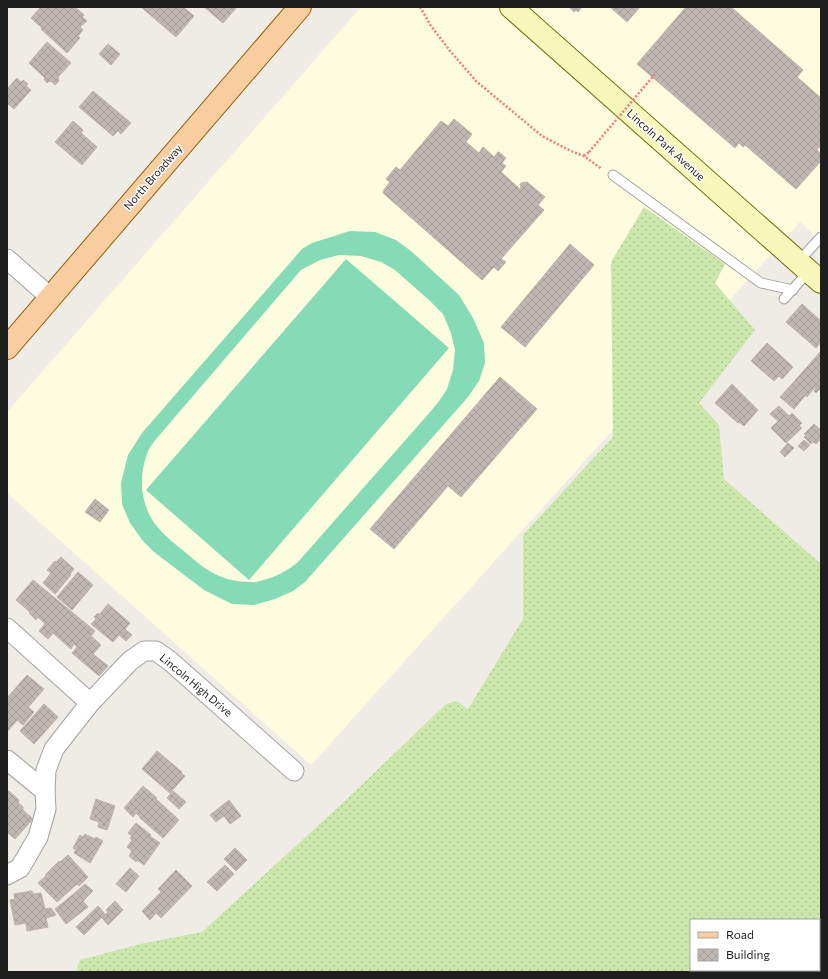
<svg xmlns="http://www.w3.org/2000/svg" width="828" height="979" viewBox="0 0 828 979" font-family="Commissioner,sans-serif">
<style>
.education{fill:#fefcdf}
.grass{fill:url(#grass-dots);fill-rule:evenodd}
.pitch{fill:#85dbb6;fill-rule:evenodd}
.building{fill:url(#building-cross-hatch);stroke:#c0b1a8}
.lines{fill:none;stroke-linecap:round;stroke-linejoin:round}
.lane-casing{stroke:#a2a2a2;stroke-width:11}
.street-casing{stroke:#a2a2a2;stroke-width:21}
.secondary-casing{stroke:#6b7209;stroke-width:24}
.primary-casing{stroke:#935e05;stroke-width:24}
.path{stroke:#f57870;stroke-width:2.5;stroke-dasharray:2 2;stroke-linecap:butt}
.lane{stroke:#fff;stroke-width:9}
.street{stroke:#fff;stroke-width:19}
.secondary{stroke:#f7f7bb;stroke-width:22}
.primary{stroke:#f8cea0;stroke-width:22}
.path-bridge{stroke:#f57870;stroke-width:2.5;stroke-dasharray:2 2;stroke-linecap:butt}
.labels{text-anchor:middle;stroke-width:3;stroke-linejoin:round;paint-order:stroke}
.street-label{font-size:11px;fill:#1e1e1e;stroke:#fff}
</style>
<defs>
<pattern id="grass-dots" width="8" height="8" patternUnits="userSpaceOnUse"><rect width="8" height="8" fill="#cce7ac"/><path d="M2 2h.1M6 6h.1" fill="none" stroke="#afc694" stroke-width="1.8" stroke-linecap="round"/></pattern>
<pattern id="building-cross-hatch" width="8" height="8" patternUnits="userSpaceOnUse"><rect width="8" height="8" fill="#bfb7b1"/><path d="M0 0l8 8M0 8l8-8" fill="none" stroke="#a49d98"/></pattern>
</defs>
<rect width="100%" height="100%" fill="#efebe5"/>
<polygon class="education" points="361,7 821,7 821,242 800,222 311,765 7,493 7,412"/>
<path class="grass" d="M644,207L725,264L715,283L755,330L699,403L719,425L724,479L821,564V972H76L80,960L140,944L202,932L346,800L446,704L457,701L468,709L523,619V535L613,437L611,262ZM691,920H819V970H691Z"/>
<g class="pitch">
<path d="M350,231L375,232L396,240L411,251L459,295L473,318L484,343L485,363L479,381L468,397L305,582L293,591L275,599L254,605L232,604L204,590L154,552L143,541L130,523L122,504L121,483L128,455L142,433L302,249L312,243ZM339,255L361,256L381,262L395,270L430,301L443,314L451,333L455,350L453,370L447,389L440,400L431,411L298,562C287,571 276,577 263,580C259,581 255,583 251,582C222,582 207,571 186,553C173,542 158,531 150,516C139,494 140,472 148,451C150,446 154,442 157,438L301,270L320,260Z"/>
<polygon points="346,259 449,348 249,580 146,490"/>
</g>
<g class="building">
<polygon points="38,7 75,7 84,15 82,17 87,21 80,27 83,30 78,36 80,38 67,53 41,29 42,28 31,18 40,8"/>
<polygon points="141,7 183,7 194,16 176,37"/>
<polygon points="204,7 237,7 223,23"/>
<polygon points="569,7 582,7 578,12 576,10 574,12"/>
<polygon points="610,7 640,7 627,22"/>
<polygon points="686,7 731,7 803,70 797,77 821,98 821,145 817,150 821,154 821,161 796,189 745,145 743,147 739,143 735,148 637,64"/>
<polygon points="47,42 71,63 58,77 59,81 55,85 51,81 50,82 49,81 47,83 44,79 45,78 29,63"/>
<polygon points="108,44 120,54 111,65 99,54"/>
<polygon points="17,78 21,82 23,80 28,84 26,86 31,90 14,109 7,103 7,89"/>
<polygon points="93,91 131,123 121,134 118,131 113,136 79,107"/>
<polygon points="454,119 472,134 466,142 479,153 483,147 494,157 498,152 499,152 506,158 502,163 506,166 501,172 520,189 521,187 520,185 521,183 527,182 545,197 538,205 544,210 501,259 506,262 498,271 494,267 482,280 383,193 384,191 383,191 390,182 386,179 396,167 400,170 441,121 448,126"/>
<polygon points="73,121 83,130 81,133 97,147 82,165 55,142"/>
<polygon points="570,244 594,265 525,347 501,327"/>
<polygon points="802,304 821,321 821,333 820,335 821,336 821,342 816,348 786,322"/>
<polygon points="767,343 793,367 782,379 779,376 774,381 751,361"/>
<polygon points="821,351 821,388 816,393 814,391 816,388 815,387 807,397 791,385"/>
<polygon points="500,377 537,409 461,497 448,486 394,549 370,529"/>
<polygon points="732,384 758,410 744,426 739,422 738,423 715,403"/>
<polygon points="791,385 805,396 794,409 780,397"/>
<polygon points="779,406 789,416 792,413 802,423 799,426 802,428 786,443 771,428 778,421 770,414"/>
<polygon points="814,424 821,430 821,439 816,444 813,442 811,444 804,437 806,435 804,434"/>
<polygon points="804,440 810,445 804,451 798,446"/>
<polygon points="788,443 794,448 785,457 780,452"/>
<polygon points="95,499 109,510 100,522 85,512"/>
<polygon points="61,557 74,569 70,574 71,575 55,594 43,583 51,573 47,570 55,561 56,562"/>
<polygon points="78,572 93,585 72,610 57,597"/>
<polygon points="33,580 95,631 91,636 101,645 93,654 108,666 99,676 72,653 77,647 74,644 71,649 53,633 48,639 39,631 45,624 38,617 36,620 29,613 30,612 16,600"/>
<polygon points="108,604 130,623 125,629 132,635 126,641 119,635 113,642 91,624 96,619 94,617 98,613 99,615"/>
<polygon points="27,675 44,689 7,732 7,698"/>
<polygon points="44,704 58,717 34,744 20,731"/>
<polygon points="28,707 34,712 23,725 17,720"/>
<polygon points="157,751 182,772 181,773 185,776 170,793 142,769"/>
<polygon points="143,786 157,798 156,799 179,820 163,838 140,818 140,817 136,813 133,817 124,808"/>
<polygon points="9,791 19,800 18,803 23,807 23,810 33,819 15,839 7,832 7,792"/>
<polygon points="173,791 186,802 179,809 167,798"/>
<polygon points="96,799 115,806 107,830 98,827 99,822 90,819"/>
<polygon points="229,800 241,816 230,824 224,816 216,822 210,815"/>
<polygon points="136,823 151,835 150,836 160,843 144,865 137,860 136,862 129,856 132,851 127,847 132,840 130,838 132,836 128,833"/>
<polygon points="85,834 95,839 96,837 103,841 90,863 74,853 76,850 73,848 80,835 83,837"/>
<polygon points="235,848 247,860 236,871 224,859"/>
<polygon points="68,855 88,877 79,886 77,884 57,902 38,883 46,876 45,875 59,861 60,862"/>
<polygon points="225,865 234,874 217,891 207,882"/>
<polygon points="130,868 139,876 126,892 116,884"/>
<polygon points="176,870 192,886 161,918 156,913 150,920 142,911 161,892 158,889"/>
<polygon points="85,884 93,891 83,901 88,907 66,924 55,909 76,892"/>
<polygon points="32,891 33,894 41,893 45,909 51,908 56,915 46,918 48,927 27,931 26,923 15,925 10,900 15,899 14,894"/>
<polygon points="115,901 123,910 108,925 102,918 108,912 106,910"/>
<polygon points="98,906 105,914 84,935 76,927"/>
</g>
<g class="lines">
<g class="lane-casing">
<g id="lane">
<polyline points="613,175 761,283 793,290"/>
<polyline points="798,262 821,237"/>
<polyline points="784,299 809,271"/>
</g>
</g>
<g class="street-casing">
<g id="street">
<polyline points="7,259 50,297"/>
<polyline points="7,628 90,703"/>
<polyline points="7,760 45,791"/>
<polyline points="7,875 20,868 38,837 46,809 45,791 46,770 54,749 90,703 130,661 144,651 156,651 170,661 294,771"/>
</g>
</g>
<g class="secondary-casing">
<polyline id="secondary" points="511,7 821,282"/>
</g>
<g class="primary-casing">
<polyline id="primary" points="7,348 300,7"/>
</g>
<g class="path">
<polyline points="420,7 431,26 451,52 476,81 542,136 571,151 584,156 602,169"/>
<polyline points="584,156 589,152"/>
</g>
<use href="#lane" class="lane"/>
<use href="#street" class="street"/>
<use href="#secondary" class="secondary"/>
<use href="#primary" class="primary"/>
<polyline class="path-bridge" points="589,152 655,74"/>
</g>
<g class="labels">
<g class="street-label">
<text transform="translate(666 145) rotate(42)" y="4">Lincoln Park Avenue</text>
<text transform="translate(153 177) rotate(-49)" y="4">North Broadway</text>
<text transform="translate(196 685) rotate(40)" y="4">Lincoln High Drive</text>
</g>
</g>
<rect width="828" height="979" fill="none" stroke="#1e1e1e" stroke-width="16"/>
<rect x="690" y="919" width="130" height="52" fill="#ffffff" stroke="#a5a5a5"/>
<rect x="698" y="932" width="20" height="6" fill="#f8cea0" stroke="#a5a5a5"/>
<text x="726" y="939" font-size="12" fill="#1e1e1e">Road</text>
<rect x="698" y="949" width="20" height="12" fill="url(#building-cross-hatch)" stroke="#a5a5a5"/>
<text x="726" y="959" font-size="12" fill="#1e1e1e">Building</text>
</svg>
